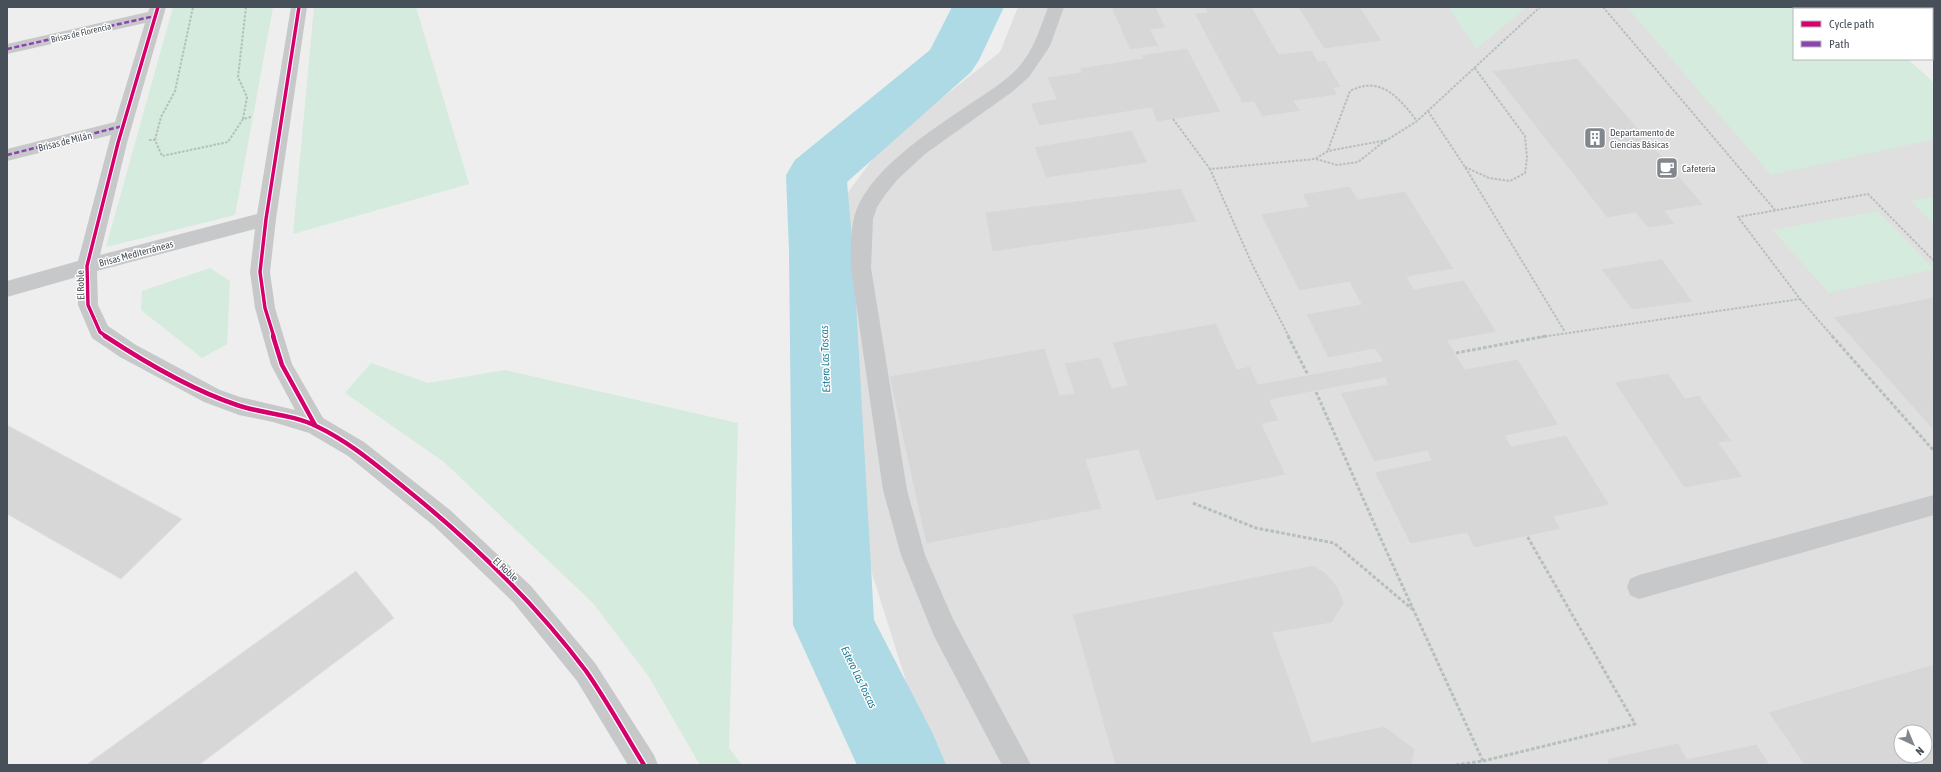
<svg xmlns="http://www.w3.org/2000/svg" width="1941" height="772" viewBox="0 0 1941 772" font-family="'Asap Condensed',sans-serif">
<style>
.education{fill:#e0dfdf;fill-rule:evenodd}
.green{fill:#d4ebdd}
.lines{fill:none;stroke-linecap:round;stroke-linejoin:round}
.river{fill:#addae4;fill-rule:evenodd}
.building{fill:#d7d7d8;stroke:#dfe0e1;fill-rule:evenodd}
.path-far1{stroke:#b5bfbc;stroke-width:2;stroke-dasharray:2.5 1.5;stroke-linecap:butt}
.path{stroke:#b5bfbc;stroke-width:3;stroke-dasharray:3.5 2;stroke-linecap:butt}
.lane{fill:#c6c8c9;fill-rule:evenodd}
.street{fill:#c6c8c9;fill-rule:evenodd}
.secondary{fill:#c7c9cc;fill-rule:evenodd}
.quiet{stroke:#8e44ad;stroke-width:2.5;stroke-dasharray:5 2.5;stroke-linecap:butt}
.cycleway-far1-casing{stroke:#fff;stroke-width:5.5}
.cycleway-casing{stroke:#fff;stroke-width:7}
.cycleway-far1{stroke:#d6006c;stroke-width:3.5}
.cycleway{stroke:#d6006c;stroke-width:4.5}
.labels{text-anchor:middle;stroke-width:3;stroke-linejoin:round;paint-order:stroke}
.far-street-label{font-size:9px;fill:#475058;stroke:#fff}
.poi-label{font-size:10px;fill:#475058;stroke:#fff;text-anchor:start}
.street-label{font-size:10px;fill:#475058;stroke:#fff}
.water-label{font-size:11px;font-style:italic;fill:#1d7d95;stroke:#fff}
</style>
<rect width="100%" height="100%" fill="#eee"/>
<path class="education" d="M1018,7H1850L1852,9H1794V59H1907L1934,83V765H944L924,738L863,545L846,195L884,144L1000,52ZM1901,732H1925V756H1901Z"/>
<g class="green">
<polygon points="173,7 273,7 235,215 106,247"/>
<polygon points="314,7 416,7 469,184 293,234"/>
<polygon points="1448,7 1527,7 1476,49"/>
<polygon points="1627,7 1850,7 1852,9 1794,9 1794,59 1907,59 1934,83 1934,139 1771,175"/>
<polygon points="1934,197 1934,225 1911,201"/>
<polygon points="1877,211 1934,269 1829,293 1773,230"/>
<polygon points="210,268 230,281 227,344 202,358 141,310 142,291"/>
<polygon points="371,363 428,383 505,370 738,423 729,748 742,765 700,765 649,677 593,603 444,462 345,393"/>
</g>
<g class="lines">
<polygon class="river" points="952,7 1004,7 979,60 971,72 847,182 853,250 874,620 933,734 946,765 857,765 793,625 789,250 786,175 795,160 930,50"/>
</g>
<g class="building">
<polygon points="1111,7 1156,7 1166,28 1151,30 1159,46 1130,50"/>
<polygon points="1204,7 1252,7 1279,54 1312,50 1318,61 1325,60 1341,87 1334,88 1338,95 1294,101 1301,111 1262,117 1254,102 1242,103 1194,13 1207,12"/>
<polygon points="1298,7 1360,7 1382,41 1324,49"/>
<polygon points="1187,48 1221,112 1157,122 1151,108 1039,126 1030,103 1056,99 1047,77 1081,72 1079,68 1143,58 1141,55"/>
<polygon points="1577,58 1704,205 1665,211 1675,224 1648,228 1635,213 1607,218 1492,71"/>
<polygon points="1132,130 1148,163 1046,178 1034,147"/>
<polygon points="1350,186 1358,199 1405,191 1454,269 1407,277 1414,289 1464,280 1497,332 1448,341 1465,369 1518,359 1559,425 1506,436 1511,446 1566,435 1610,505 1554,517 1561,529 1474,548 1467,533 1410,544 1374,472 1431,460 1427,451 1374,462 1340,393 1387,384 1385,378 1270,400 1279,421 1262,424 1286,475 1156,501 1138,450 1086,460 1102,509 926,544 889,376 1045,348 1060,395 1074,393 1064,363 1100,357 1112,388 1127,385 1112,342 1216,323 1237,369 1250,366 1258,384 1382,361 1375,349 1328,358 1306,314 1361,304 1349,282 1299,291 1260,214 1308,206 1302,194"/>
<polygon points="1181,188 1197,222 992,252 985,212"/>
<polygon points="1662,259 1693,302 1632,310 1601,269"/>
<polygon points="1934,297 1934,353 1932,354 1934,356 1933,430 1833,317"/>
<polygon points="1668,373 1685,398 1699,395 1732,441 1719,443 1743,477 1684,488 1614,382"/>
<polygon points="7,425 182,519 121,579 7,514"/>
<polygon points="1313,565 1326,573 1338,587 1344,603 1332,623 1273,633 1312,742 1384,726 1415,749 1412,765 1115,765 1072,614"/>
<polygon points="356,571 394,618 199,765 86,765"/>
<path d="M1934,664V765H1804L1768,712ZM1901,732H1925V756H1901Z"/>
<polygon points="1678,743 1687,759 1757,744 1770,765 1609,765 1606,759"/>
</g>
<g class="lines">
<g class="path-far1">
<polyline points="1603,7 1775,210"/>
<polyline points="1428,111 1465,167 1565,332"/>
<polyline points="243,119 247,97 238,77 246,7"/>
<polyline points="1173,119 1210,169"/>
<polyline points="149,140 155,140 162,156 228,142 243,119 251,117"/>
<polyline points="155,140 161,117 175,91 193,7"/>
<path d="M1328,150L1350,91C1381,75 1399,98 1417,121"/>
<polyline points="1316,159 1337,165 1358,162 1386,140"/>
<polyline points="1465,167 1489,178 1510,181 1525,173 1527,158 1525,136 1474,67"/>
<polyline points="1800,299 1833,337"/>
<polyline points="1289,337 1252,264 1210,169 1315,159 1328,151 1387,140 1417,121 1540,7"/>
<polyline points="1541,337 1800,299 1738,217 1868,194 1934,261"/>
</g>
<g class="path">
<polyline points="1288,336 1308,375"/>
<polyline points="1832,336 1934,451"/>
<polyline points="1456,353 1546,336"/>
<polyline points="1316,392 1385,548 1483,761 1456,765"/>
<polyline points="1193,503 1256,528 1334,543 1412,609"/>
<polyline points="1483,761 1635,724 1527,536"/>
</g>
<g class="lane">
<path d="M1048,7H1064L1050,46L1029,77L1012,92L925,154L897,180L885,195L877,207L873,219L871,268L907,490L925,555L953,619L1031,765H1002L934,636L901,555L883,490L851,268C851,249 850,228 856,211C872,167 936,127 973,102C988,92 1004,82 1017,69C1033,52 1040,29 1048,7Z"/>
<polygon points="1934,495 1934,515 1639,599 1630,595 1627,587 1630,579 1639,575"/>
</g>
<path class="street" d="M150,7H166L127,143L100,255L257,214L291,7H307L276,219L270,272L275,308L292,364L323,418L364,442L450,510L531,586L595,663L654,755L658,765H628L577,681L513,602L434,526L348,456L309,433L273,422L239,415L204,402L120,357L92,338L78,305L77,277L7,297V281L78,261L111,135L7,161V149L115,122L145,23L7,54V44L148,12ZM255,229L250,272L255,308L271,365L295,410L240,397L220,390L136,345L108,326L98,305L97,271Z"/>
<g class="secondary">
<polygon points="1879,7 1896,7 1897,9 1880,9"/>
<rect x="1932" y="41" width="2" height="12"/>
</g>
<g class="quiet">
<polyline points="7,49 155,16"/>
<polyline points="7,155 123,126"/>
</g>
<g class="cycleway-far1-casing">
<g id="cycleway-far1">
<polyline points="107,337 100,332 88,305 87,266 118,143 158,7"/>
<polyline points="274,337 265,308 260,272 266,219 299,7"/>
</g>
</g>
<g class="cycleway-casing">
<g id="cycleway">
<path d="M105,336C143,361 195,391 237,405C263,414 292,414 316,426C350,442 377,466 406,489C473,543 535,603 586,671C607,701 625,734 644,765"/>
<polyline points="273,336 282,365 315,425"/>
</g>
</g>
<use href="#cycleway-far1" class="cycleway-far1"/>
<use href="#cycleway" class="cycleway"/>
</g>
<defs>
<g id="building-square" transform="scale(1.15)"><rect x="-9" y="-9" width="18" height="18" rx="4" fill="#81878c" stroke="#fff"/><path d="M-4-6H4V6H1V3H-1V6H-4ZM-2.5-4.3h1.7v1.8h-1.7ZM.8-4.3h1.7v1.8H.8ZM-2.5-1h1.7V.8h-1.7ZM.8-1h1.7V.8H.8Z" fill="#fff"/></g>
<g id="cafe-square" transform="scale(1.15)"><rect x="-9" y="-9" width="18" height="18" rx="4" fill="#81878c" stroke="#fff"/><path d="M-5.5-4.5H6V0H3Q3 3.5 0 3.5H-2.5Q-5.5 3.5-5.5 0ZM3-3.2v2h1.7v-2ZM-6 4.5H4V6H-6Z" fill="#fff"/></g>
</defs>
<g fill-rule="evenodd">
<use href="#building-square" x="1595" y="138"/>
<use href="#cafe-square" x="1667" y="168"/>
</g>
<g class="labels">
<g class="far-street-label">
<text transform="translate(81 33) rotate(-13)" y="3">Brisas de Florencia</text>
</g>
<g class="poi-label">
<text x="1610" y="136">Departamento de<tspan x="1610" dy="12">Ciencias Básicas</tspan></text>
<text x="1682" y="172">Cafetería</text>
</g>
<g class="street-label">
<text transform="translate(65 141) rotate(-14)" y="4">Brisas de Milán</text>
<text transform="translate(136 253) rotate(-15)" y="4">Brisas Mediterráneas</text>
<text transform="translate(80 285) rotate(-92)" y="4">El Roble</text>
<text transform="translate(506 569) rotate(43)" y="4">El Roble</text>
</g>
<g class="water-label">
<text transform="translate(825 359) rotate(-92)" y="4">Estero Las Toscas</text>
<text transform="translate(859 677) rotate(64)" y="4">Estero Las Toscas</text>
</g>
</g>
<rect width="1941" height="772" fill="none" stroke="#475058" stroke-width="16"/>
<rect x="1793" y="8" width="140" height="52" fill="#ffffff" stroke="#b5b9bc"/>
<rect x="1801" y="21" width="20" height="6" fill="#d6006c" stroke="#b5b9bc"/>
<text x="1829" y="28" font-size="12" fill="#475058">Cycle path</text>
<rect x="1801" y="41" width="20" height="6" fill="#8e44ad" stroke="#b5b9bc"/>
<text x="1829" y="48" font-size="12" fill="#475058">Path</text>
<g transform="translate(1913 744) rotate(136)"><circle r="19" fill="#ffffff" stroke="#b5b9bc"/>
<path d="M0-3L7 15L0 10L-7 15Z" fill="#81878c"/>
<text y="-6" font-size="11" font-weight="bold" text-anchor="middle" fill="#475058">N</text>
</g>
</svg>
